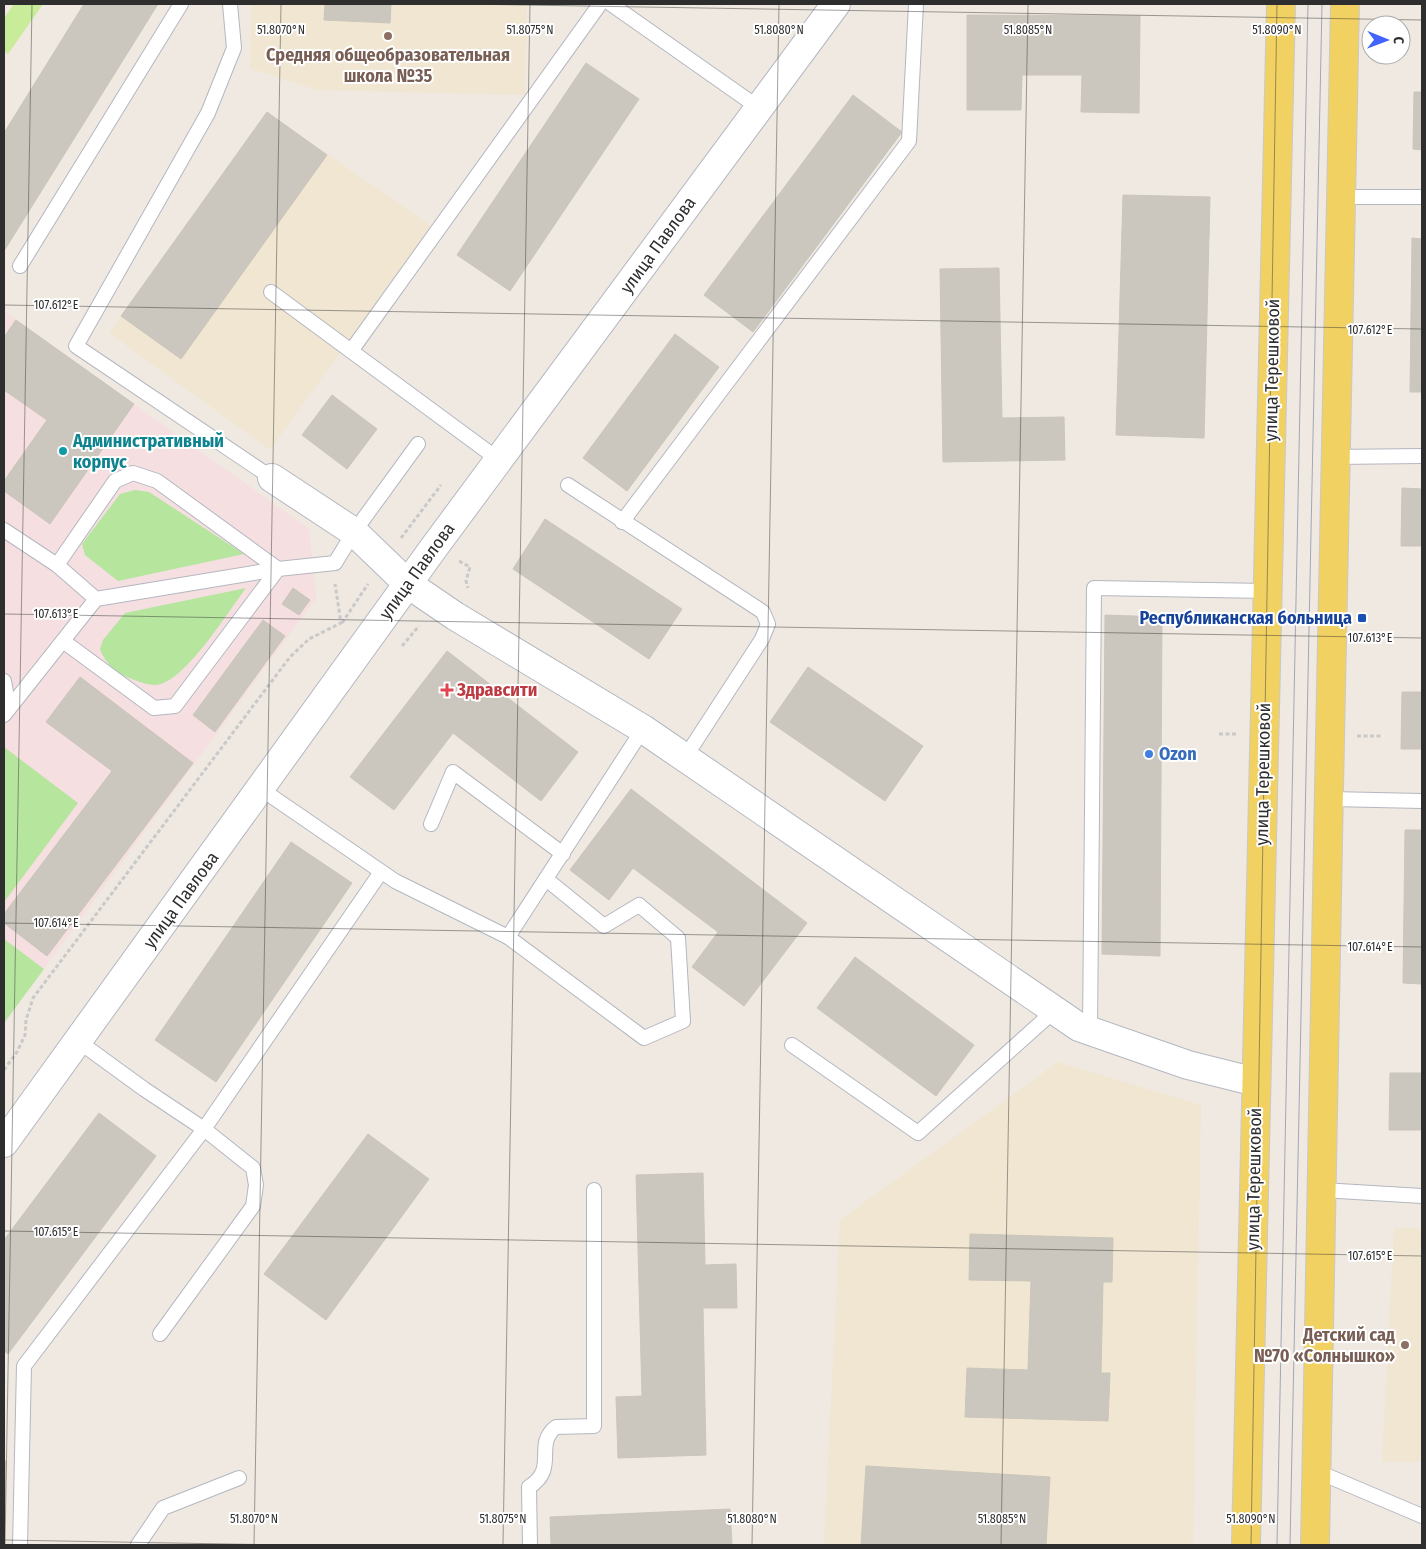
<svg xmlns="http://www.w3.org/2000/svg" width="1426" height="1549" viewBox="0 0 1426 1549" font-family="'Fira Sans Condensed',sans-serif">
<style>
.education{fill:#f0e6d1}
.medical{fill:#f5dfe0}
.green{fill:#b6e59e}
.pitch{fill:#c9ec9a}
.building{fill:#cbc7bf;stroke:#cbc5ba}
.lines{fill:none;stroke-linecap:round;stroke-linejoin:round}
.lane-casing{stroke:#b4b7c1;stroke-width:16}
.street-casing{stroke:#b4b7c1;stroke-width:30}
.secondary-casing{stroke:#b4b7c1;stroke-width:30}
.primary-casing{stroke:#c9c9c9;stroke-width:30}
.path{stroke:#c9c9c9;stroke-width:3;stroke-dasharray:4 2.5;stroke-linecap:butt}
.lane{stroke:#fff;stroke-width:14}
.street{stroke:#fff;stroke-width:28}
.secondary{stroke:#fff;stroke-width:28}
.primary{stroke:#f2d163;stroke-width:28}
.tram{stroke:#a3a6b8;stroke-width:1}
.ticks{fill:none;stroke:#2e2e2e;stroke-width:1;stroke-opacity:0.45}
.education-dot{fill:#8d6e63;stroke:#fff;stroke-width:2}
.culture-dot{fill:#0f9aa8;stroke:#fff;stroke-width:2}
.transit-dot{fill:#1a4fb4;stroke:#fff;stroke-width:2}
.health-dot{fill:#e0444e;stroke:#fff;stroke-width:2}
.shop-dot{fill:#3f7fe0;stroke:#fff;stroke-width:2}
.labels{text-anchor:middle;stroke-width:4;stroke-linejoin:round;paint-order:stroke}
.education-label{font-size:18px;font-weight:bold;fill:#785e54;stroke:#fff}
.street-label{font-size:18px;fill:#2e2e2e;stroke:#fff}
.culture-label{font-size:18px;font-weight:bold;fill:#0d838f;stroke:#fff;text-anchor:start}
.transit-label{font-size:18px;font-weight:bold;fill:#164399;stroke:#fff;text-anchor:end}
.health-label{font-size:18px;font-weight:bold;fill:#be3a42;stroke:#fff;text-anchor:start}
.shop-label{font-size:18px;font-weight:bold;fill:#366cbe;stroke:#fff;text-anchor:start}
.ticks-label{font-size:12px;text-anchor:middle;fill:#2e2e2e;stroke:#fff;stroke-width:4;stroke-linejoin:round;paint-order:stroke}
</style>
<rect width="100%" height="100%" fill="#efe9e1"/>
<g class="education">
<polygon points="251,4 527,4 525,95 317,90 250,68"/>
<polygon points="267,112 431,226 270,450 109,333"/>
<polygon points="1058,1062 1201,1105 1193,1545 824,1545 840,1220"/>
<polygon points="1394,1228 1422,1228 1422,1462 1382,1462"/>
</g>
<polygon class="medical" points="4,311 309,529 316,598 4,1023"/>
<g class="green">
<polygon points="135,490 149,492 244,554 118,581 85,555 82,544 120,494"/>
<path d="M246,588C228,612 188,676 161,684C152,687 140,682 132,679C116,674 105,663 100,649L103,640L125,613Z"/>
<polygon points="4,747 78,803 4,902"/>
<polygon points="4,939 44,969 4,1023"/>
</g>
<polygon class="pitch" points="14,4 43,4 8,54 4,51 4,18"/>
<g class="building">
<polygon points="84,4 158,4 4,251 4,133"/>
<polygon points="325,4 391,4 390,23 324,20"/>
<polygon points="967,15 1140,16 1139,113 1081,112 1082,75 1022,75 1021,110 967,110"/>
<polygon points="586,63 639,99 510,291 457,255"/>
<polygon points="1414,92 1422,92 1422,150 1413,149"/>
<polygon points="853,95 902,132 753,332 704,295"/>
<polygon points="267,112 327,155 181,359 121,316"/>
<polygon points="1123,195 1210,197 1204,438 1116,435"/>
<polygon points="1412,238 1422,239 1422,392 1410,392"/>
<polygon points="999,268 1002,418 1064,417 1065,460 943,462 940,269"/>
<polygon points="16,320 134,404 50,524 4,491 4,481 47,420 4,390 4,337"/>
<polygon points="675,334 719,367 627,491 583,458"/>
<polygon points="332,395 377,429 347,469 302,435"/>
<polygon points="1402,488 1422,489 1422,546 1401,546"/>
<polygon points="545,519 682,609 649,659 513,569"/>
<polygon points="293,588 310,600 299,615 282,604"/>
<polygon points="1105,615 1162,617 1160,956 1102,954"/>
<polygon points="263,620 285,636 215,732 193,715"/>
<polygon points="447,651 578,752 541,801 453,733 394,810 350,777"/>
<polygon points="808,667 923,746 885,801 770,722"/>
<polygon points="80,677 193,763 47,956 4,923 4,914 112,771 46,722"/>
<polygon points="1402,692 1422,692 1422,749 1401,749"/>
<polygon points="631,789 807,923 744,1006 692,967 718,932 633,868 609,900 570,870"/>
<polygon points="1405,830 1422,830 1422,984 1403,983"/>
<polygon points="291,842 352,883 216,1082 155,1040"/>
<polygon points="855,957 974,1045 936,1096 817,1008"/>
<polygon points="1390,1073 1422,1073 1422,1130 1389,1130"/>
<polygon points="99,1113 156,1156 8,1354 4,1351 4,1240"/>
<polygon points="368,1134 429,1179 326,1320 264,1274"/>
<polygon points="703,1173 705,1265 736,1264 737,1308 703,1308 706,1455 618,1458 616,1397 642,1396 636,1175"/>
<polygon points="970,1234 1113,1238 1112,1282 1103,1282 1101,1373 1110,1373 1108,1421 965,1417 967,1368 1028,1370 1031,1281 969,1280"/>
<polygon points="4,1461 6,1461 4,1545"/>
<polygon points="866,1466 1050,1477 1046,1545 861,1545"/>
<polygon points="730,1509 732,1545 551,1545 550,1517"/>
</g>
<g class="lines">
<g class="lane-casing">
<g id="lane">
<polyline points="230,4 234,48 208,113 76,346 272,478"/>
<polyline points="611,4 759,108"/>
<polyline points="1340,197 1422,197"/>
<polyline points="20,266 181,4"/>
<polyline points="271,292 499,460"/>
<polyline points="351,351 600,4"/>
<polyline points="1334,457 1422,456"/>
<polyline points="568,485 763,612 768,624 762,639 684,759"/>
<polyline points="622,522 909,141 916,4"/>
<polyline points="4,530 57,565 96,599"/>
<polyline points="57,565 115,481 133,473 157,481 278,569 175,706 154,708 63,641"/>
<polyline points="4,681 9,708"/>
<polyline points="4,715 96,599 278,569 335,563 354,532 418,444"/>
<polyline points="261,789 395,881 508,937 643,729"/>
<polyline points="1330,799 1422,801"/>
<polyline points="431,824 453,772 563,854"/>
<polyline points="508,937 644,1038 683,1021 678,938 639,905 604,926 546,879"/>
<polyline points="1090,1031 1094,588 1267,591"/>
<polyline points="792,1045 918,1133 1054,1011"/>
<polyline points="1322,1190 1422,1196"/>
<polyline points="160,1334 253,1206 256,1185 253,1168 204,1129 381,872"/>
<polyline points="1316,1471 1422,1516"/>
<polyline points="20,1545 24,1366 204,1129 144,1089 78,1041"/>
<polyline points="138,1545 163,1508 239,1478"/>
<path d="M530,1545L529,1487C559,1468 533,1445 556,1427L594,1426V1190"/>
</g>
</g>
<g class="street-casing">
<polyline id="street" points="272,478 354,532 408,584 455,616 643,729 1079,1027 1188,1065 1256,1082"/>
</g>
<g class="secondary-casing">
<polyline id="secondary" points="4,1143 435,546 836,4"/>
</g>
<g class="primary-casing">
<g id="primary">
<polyline points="1246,1545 1281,4"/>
<path d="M1315,1545C1325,1031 1333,518 1345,4"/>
</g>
</g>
<g class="path">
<polyline points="401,538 441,485"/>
<polyline points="459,561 470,567 466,581 468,588"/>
<polyline points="342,623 368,584"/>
<polyline points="402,646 419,626"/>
<polyline points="1219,734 1236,734"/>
<polyline points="1357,736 1381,736"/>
<polyline points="4,1070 17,1052 25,1035 26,1020 33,998 290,657 309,639 341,623 335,584"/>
</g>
<use href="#lane" class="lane"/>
<use href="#street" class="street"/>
<use href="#secondary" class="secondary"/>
<use href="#primary" class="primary"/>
<g class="tram">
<polyline points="1277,1545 1308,4"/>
<polyline points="1290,1545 1322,4"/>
</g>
</g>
<path class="ticks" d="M463,4L1422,20M4,305L1422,329M4,614L1422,638M4,923L1422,947M4,1231L1422,1256M4,1540L285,1545M5,1545L32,4M254,1545L281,4M503,1545L530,4M752,1545L779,4M1001,1545L1028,4M1251,1545L1277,4"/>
<g class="education-dot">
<circle cx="388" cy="36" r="5"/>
<circle cx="1405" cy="1345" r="5"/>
</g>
<circle class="culture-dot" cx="63" cy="451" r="5"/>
<rect class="transit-dot" x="1357" y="613" width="10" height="10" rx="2.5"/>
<path class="health-dot" d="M444.5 682.5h5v5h5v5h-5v5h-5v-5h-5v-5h5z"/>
<circle class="shop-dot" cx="1149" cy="754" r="5"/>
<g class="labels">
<g class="education-label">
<text x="388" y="61">Средняя общеобразовательная<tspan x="388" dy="21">школа №35</tspan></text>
<text x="1395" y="1341" text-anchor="end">Детский сад<tspan x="1395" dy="21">№70 «Солнышко»</tspan></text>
</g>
<g class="street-label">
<text transform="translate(658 245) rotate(-54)" y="6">улица Павлова</text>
<text transform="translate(1272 370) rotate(-89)" y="6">улица Терешковой</text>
<text transform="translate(417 571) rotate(-54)" y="6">улица Павлова</text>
<text transform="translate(1263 774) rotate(-89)" y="6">улица Терешковой</text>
<text transform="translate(181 900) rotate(-54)" y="6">улица Павлова</text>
<text transform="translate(1254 1179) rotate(-89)" y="6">улица Терешковой</text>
</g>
<g class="culture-label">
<text x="73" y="447">Административный<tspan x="73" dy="21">корпус</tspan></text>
</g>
<g class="transit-label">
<text x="1352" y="624">Республиканская больница</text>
</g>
<g class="health-label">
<text x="457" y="696">Здравсити</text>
</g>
<g class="shop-label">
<text x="1159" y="760">Ozon</text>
</g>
</g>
<g class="ticks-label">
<text x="281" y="34">51.8070°N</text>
<text x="530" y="34">51.8075°N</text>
<text x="779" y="34">51.8080°N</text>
<text x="1028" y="34">51.8085°N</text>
<text x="1277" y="34">51.8090°N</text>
<text x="56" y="309">107.612°E</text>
<text x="1370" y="334">107.612°E</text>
<text x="56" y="618">107.613°E</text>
<text x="1370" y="642">107.613°E</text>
<text x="56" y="927">107.614°E</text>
<text x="1370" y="951">107.614°E</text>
<text x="56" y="1236">107.615°E</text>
<text x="1370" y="1260">107.615°E</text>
<text x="254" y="1523">51.8070°N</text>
<text x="503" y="1523">51.8075°N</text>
<text x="752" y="1523">51.8080°N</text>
<text x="1002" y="1523">51.8085°N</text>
<text x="1251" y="1523">51.8090°N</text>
</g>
<rect width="1426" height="1549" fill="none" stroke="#2e2e2e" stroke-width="10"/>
<g transform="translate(1386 40) rotate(91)"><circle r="24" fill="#ffffff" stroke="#ababab"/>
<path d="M0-4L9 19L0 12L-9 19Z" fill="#4264fb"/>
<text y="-8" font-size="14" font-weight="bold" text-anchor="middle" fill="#2e2e2e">С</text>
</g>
</svg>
